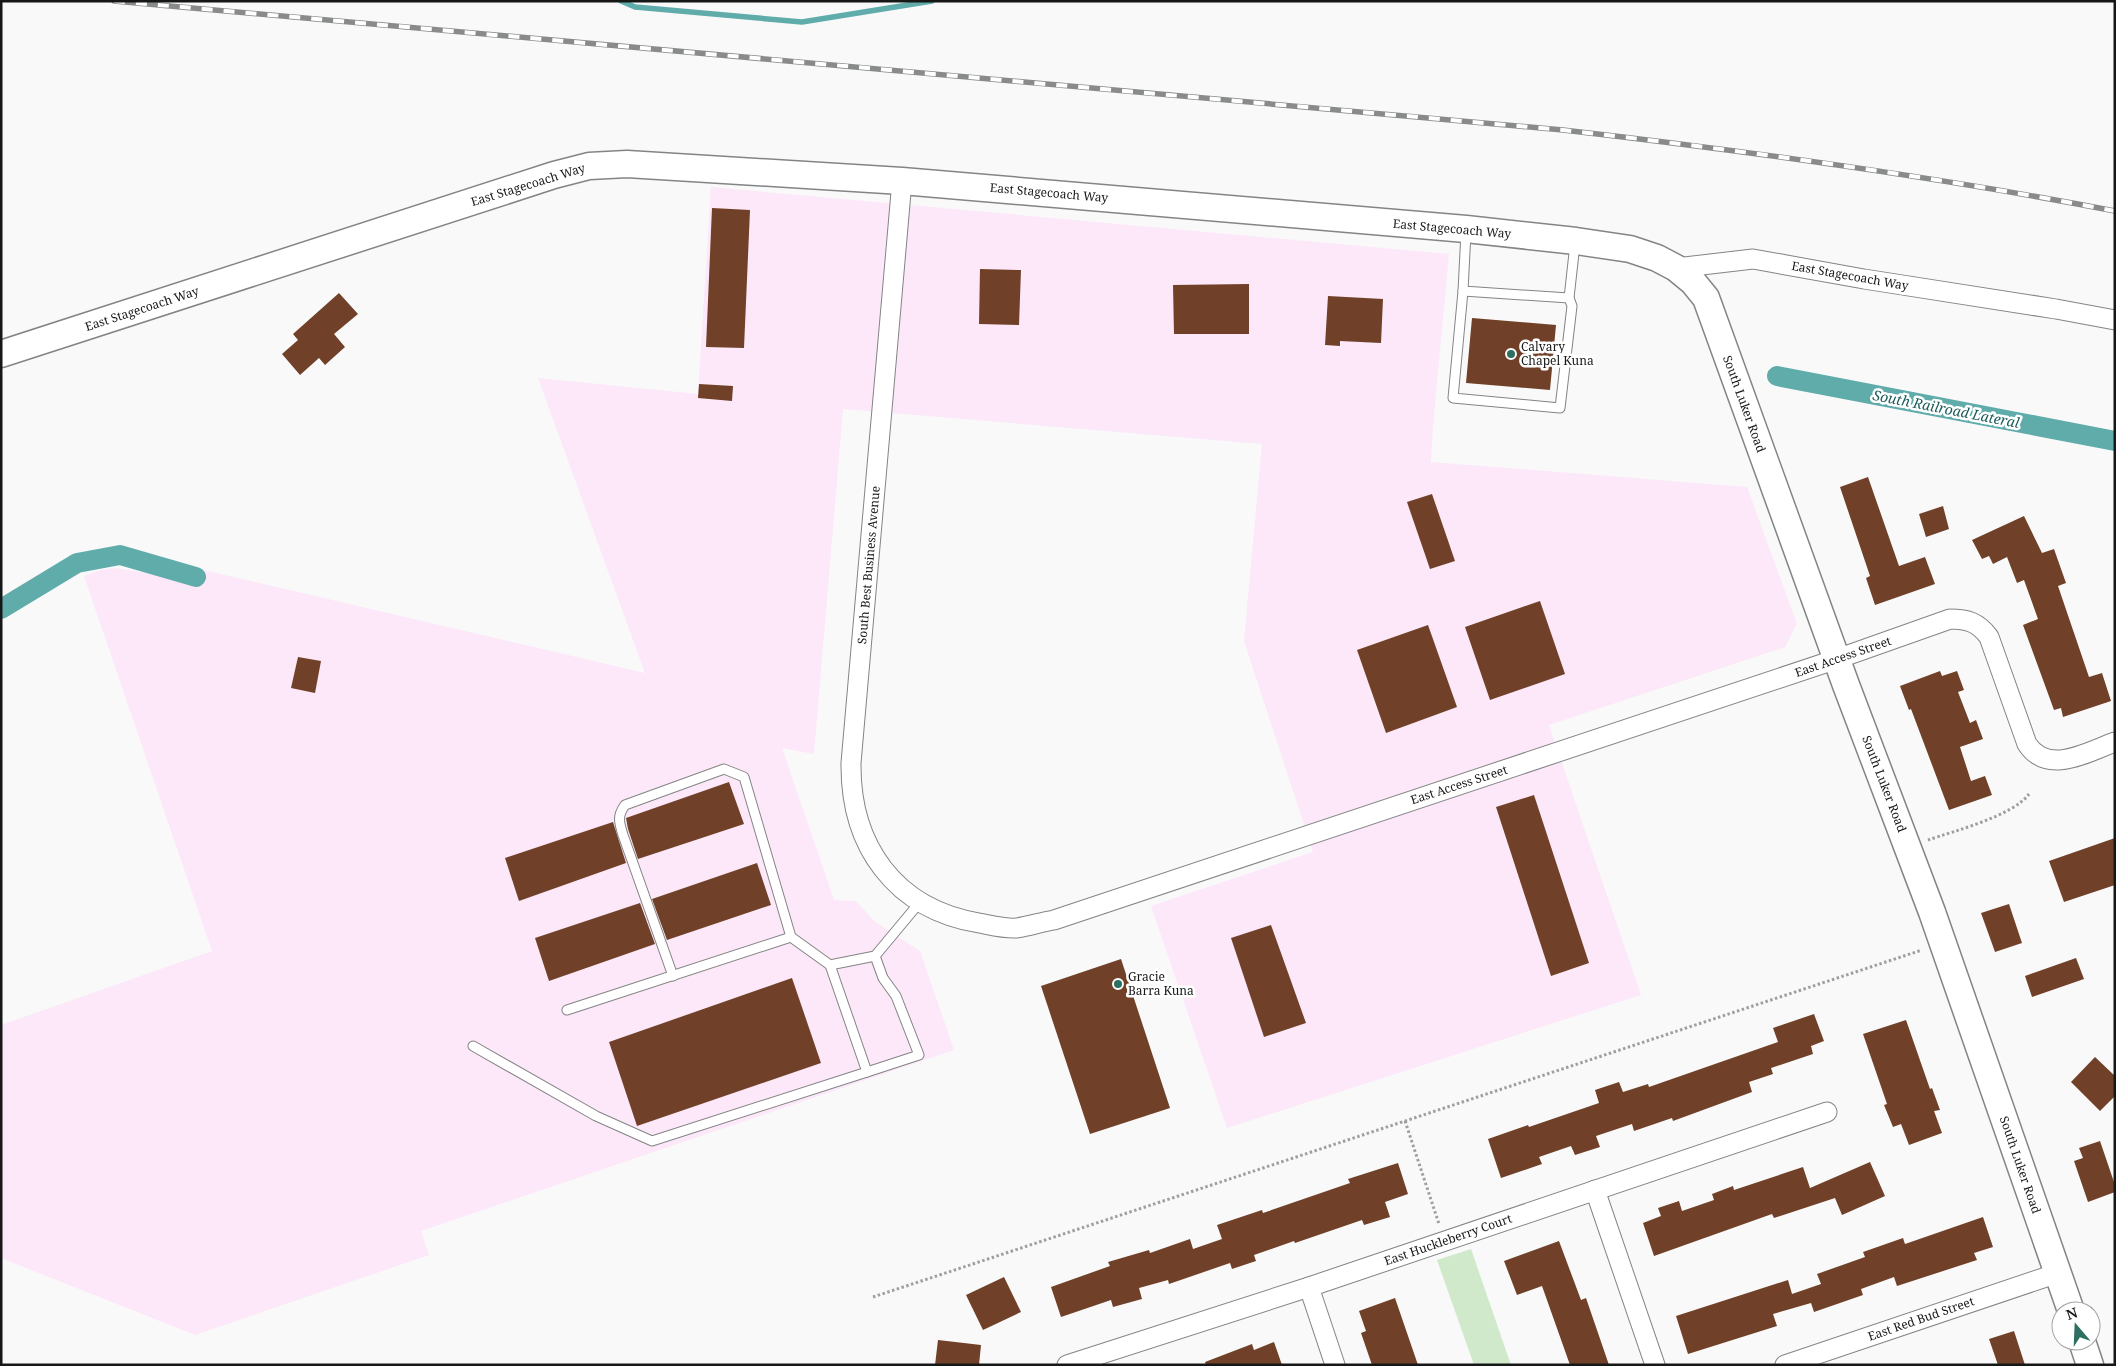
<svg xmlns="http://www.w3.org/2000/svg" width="2116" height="1366" viewBox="0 0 2116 1366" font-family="'Noto Serif',serif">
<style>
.industrial{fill:#fce8f8}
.green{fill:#d0e9ca}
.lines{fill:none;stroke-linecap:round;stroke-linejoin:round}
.stream{stroke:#60acab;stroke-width:5.5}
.canal{stroke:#60acab;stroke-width:20}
.building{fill:#704128}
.lane-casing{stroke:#838485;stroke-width:11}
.street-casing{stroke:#838485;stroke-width:21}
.secondary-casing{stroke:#838485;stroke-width:29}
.path{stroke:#9f9fa0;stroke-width:3;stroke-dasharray:2.5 2.5;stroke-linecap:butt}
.lane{stroke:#fff;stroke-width:9}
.street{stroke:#fff;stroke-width:19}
.secondary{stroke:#fff;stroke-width:26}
.rail-casing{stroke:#898a8a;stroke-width:5.5}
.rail{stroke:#fff;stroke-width:4;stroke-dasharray:11;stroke-linecap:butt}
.poi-dot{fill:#2d6f60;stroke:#fff;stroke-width:2}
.labels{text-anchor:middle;stroke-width:5;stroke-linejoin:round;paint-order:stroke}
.street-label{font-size:12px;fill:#161717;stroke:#fff}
.poi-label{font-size:12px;fill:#161717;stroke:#fff;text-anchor:start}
.water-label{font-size:14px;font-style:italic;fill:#1b5b5b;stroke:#fff}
</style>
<rect width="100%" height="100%" fill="#f9f9fa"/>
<polygon class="industrial" points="711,187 1449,254 1433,425 1431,462 1747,487 1797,624 1785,647 1549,725 1641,995 1227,1128 1151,906 1313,852 1244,641 1262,444 843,409 814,754 782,748 834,900 856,901 874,921 920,951 954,1050 421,1231 429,1255 195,1335 1,1258 1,1025 212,951 84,576 100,570 115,568 190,580 186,566 645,673 538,378 698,394"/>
<polygon class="green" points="1471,1249 1511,1365 1474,1365 1437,1260"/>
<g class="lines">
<polyline class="stream" points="621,1 635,7 802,22 932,1"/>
<g class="canal">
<polyline points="1777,376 2115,441"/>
<polyline points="1,609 77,563 120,555 196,577"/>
</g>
</g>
<g class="building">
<polygon points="712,208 750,210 744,348 706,347"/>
<polygon points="980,269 1021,270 1019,325 979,324"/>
<polygon points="1249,284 1249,334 1174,334 1173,285"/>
<polygon points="339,293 358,314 334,334 345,347 325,365 319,358 300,375 282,354 298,340 293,334"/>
<polygon points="1328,296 1383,299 1381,343 1340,341 1340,346 1325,345"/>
<polygon points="1472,318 1556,325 1550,390 1466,383"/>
<polygon points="699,384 733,386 732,401 698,398"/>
<polygon points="1868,477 1899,566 1925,557 1935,584 1875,605 1866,578 1870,576 1840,487"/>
<polygon points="1432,494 1455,561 1430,569 1407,502"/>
<polygon points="1943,506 1949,529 1926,537 1919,514"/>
<polygon points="2024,516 2042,553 2054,549 2066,583 2058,586 2089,677 2102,673 2111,701 2063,717 2061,708 2054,710 2023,625 2038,619 2024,580 2017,583 2007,557 1993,564 1989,556 1982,559 1972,540"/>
<polygon points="1540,601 1565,674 1490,700 1465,627"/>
<polygon points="1428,625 1457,707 1386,733 1357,650"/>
<polygon points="298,657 321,661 315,693 291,688"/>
<polygon points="1940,671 1942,676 1957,671 1964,690 1958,692 1970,723 1976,720 1983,739 1960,747 1971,781 1985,776 1992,795 1949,810 1911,709 1909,710 1900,686"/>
<polygon points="729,782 744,824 638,859 628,829 626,818"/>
<polygon points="1534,795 1589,963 1551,976 1496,807"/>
<polygon points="613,822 626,863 519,901 505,858"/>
<polygon points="2115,838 2115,885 2064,902 2049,861"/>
<polygon points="757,863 771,905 667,940 652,899"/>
<polygon points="640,903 655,944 549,981 535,938"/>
<polygon points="2009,904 2022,943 1995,952 1981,913"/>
<polygon points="1271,925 1306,1023 1264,1037 1231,938"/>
<polygon points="2076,958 2084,979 2032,997 2025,976"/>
<polygon points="1121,959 1170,1108 1090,1134 1041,986"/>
<polygon points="792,978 821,1063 637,1126 609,1042"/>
<polygon points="1814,1014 1824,1041 1811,1046 1813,1054 1771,1068 1773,1074 1749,1082 1752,1092 1673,1121 1672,1118 1634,1131 1632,1124 1596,1136 1600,1147 1575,1155 1571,1146 1539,1157 1542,1164 1501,1178 1488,1139 1528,1125 1529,1127 1599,1103 1595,1090 1619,1082 1623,1092 1648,1084 1649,1087 1778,1042 1773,1028"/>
<polygon points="1906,1020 1930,1089 1932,1088 1940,1110 1934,1111 1942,1133 1909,1145 1901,1124 1893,1127 1884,1105 1887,1104 1863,1034"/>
<polygon points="2095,1057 2115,1076 2115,1096 2100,1111 2071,1082"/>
<polygon points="2100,1141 2115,1185 2115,1192 2088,1202 2074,1161 2083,1158 2079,1148"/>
<polygon points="1870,1162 1885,1196 1842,1215 1835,1198 1774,1218 1772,1214 1654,1256 1643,1223 1661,1216 1658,1208 1679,1201 1682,1211 1714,1200 1712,1194 1733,1186 1734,1190 1803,1167 1810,1188"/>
<polygon points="1398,1163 1408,1194 1385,1202 1390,1217 1364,1225 1362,1220 1295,1243 1294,1241 1254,1255 1256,1261 1232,1269 1230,1263 1169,1284 1168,1280 1139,1288 1142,1299 1113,1307 1111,1300 1061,1317 1051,1287 1110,1266 1108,1262 1149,1250 1150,1253 1190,1239 1193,1249 1222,1239 1217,1225 1262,1210 1263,1213 1350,1183 1348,1179"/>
<polygon points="1983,1217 1993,1247 1974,1253 1977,1260 1897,1286 1894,1277 1861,1289 1863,1295 1814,1312 1811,1303 1773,1314 1777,1326 1688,1354 1676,1316 1788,1280 1792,1294 1821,1284 1817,1274 1865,1257 1863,1252 1903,1238 1905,1244"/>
<polygon points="1559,1241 1581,1300 1586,1298 1609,1365 1570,1365 1542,1286 1517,1295 1504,1261"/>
<polygon points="1004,1277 1021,1312 983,1330 966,1295"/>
<polygon points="1395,1298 1418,1365 1372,1365 1361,1333 1366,1331 1359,1311"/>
<polygon points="2014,1331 2025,1365 1998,1365 1989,1339"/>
<polygon points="938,1340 981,1345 979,1365 935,1365"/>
<polygon points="1274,1342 1282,1365 1206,1365 1205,1362 1252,1344 1254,1350"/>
</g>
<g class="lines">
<g class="lane-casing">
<g id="lane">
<polyline points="1466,232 1463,291 1569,298 1575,244"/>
<polyline points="1463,291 1453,398 1560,408 1572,306 1569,298"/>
<path d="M673,976L623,835C619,822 617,816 625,805L724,769L744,777L791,937"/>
<polyline points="567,1010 791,937 830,965 875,956 920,902"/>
<polyline points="473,1046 596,1116 652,1141 867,1072 830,965"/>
<polyline points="867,1072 919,1055 896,996 883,978 875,956"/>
</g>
</g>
<g class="street-casing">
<g id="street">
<path d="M902,181L851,763C850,846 895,909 979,923C990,925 1005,929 1017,928C1029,926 1042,922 1054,920L1837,659L1950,619C1967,619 1978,622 1989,637L2027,744C2048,776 2087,752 2115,742"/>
<polyline points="1676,268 1753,259 1864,279 2056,309 2115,320"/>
<polyline points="1595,1190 1655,1365"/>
<polyline points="1309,1287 1335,1365"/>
<polyline points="1067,1365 1309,1287 1827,1112"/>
<polyline points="1785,1365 2058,1273"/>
</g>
</g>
<g class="secondary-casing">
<g id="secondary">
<polyline points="1,354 554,175 589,166 627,164 902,181 1466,229 1576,241 1630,249 1657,258 1676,268 1693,282 1706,298 1846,685 1932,912 2071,1311"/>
<polyline points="2082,1341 2090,1365"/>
</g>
</g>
<g class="path">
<path d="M1928,840C1954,831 2013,816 2029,794"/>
<polyline points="1405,1121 1439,1224"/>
<polyline points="873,1297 1922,950"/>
</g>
<use href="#lane" class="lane"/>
<use href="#street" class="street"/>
<use href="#secondary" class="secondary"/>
<g class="rail-casing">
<path id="rail" d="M114,1L1563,130C1747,151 1932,176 2115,211"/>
</g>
<use href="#rail" class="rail"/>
</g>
<g class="poi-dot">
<circle cx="1511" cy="354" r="5"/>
<circle cx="1118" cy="984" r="5"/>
</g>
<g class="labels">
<g class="street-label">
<text transform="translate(528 185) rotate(-17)" y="4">East Stagecoach Way</text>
<text transform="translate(1049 193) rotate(5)" y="4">East Stagecoach Way</text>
<text transform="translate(1452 229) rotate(5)" y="4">East Stagecoach Way</text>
<text transform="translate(1850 276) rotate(10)" y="4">East Stagecoach Way</text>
<text transform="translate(142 309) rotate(-18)" y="4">East Stagecoach Way</text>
<text transform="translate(1744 404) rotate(70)" y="4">South Luker Road</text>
<text transform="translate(869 565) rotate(-85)" y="4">South Best Business Avenue</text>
<text transform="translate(1843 657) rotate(-19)" y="4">East Access Street</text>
<text transform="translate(1884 784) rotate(69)" y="4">South Luker Road</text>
<text transform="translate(1459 785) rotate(-18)" y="4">East Access Street</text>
<text transform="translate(2020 1165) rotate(71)" y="4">South Luker Road</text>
<text transform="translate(1448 1240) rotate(-19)" y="4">East Huckleberry Court</text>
<text transform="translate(1921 1319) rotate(-19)" y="4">East Red Bud Street</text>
</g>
<g class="poi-label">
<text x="1521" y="351">Calvary<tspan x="1521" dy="14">Chapel Kuna</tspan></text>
<text x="1128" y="981">Gracie<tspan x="1128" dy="14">Barra Kuna</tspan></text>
</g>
<g class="water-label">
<text transform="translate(1946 409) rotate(11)" y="5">South Railroad Lateral</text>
</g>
</g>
<rect width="2116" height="1366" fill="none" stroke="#161717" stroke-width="5"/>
<g transform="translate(2076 1326) rotate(341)"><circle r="24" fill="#ffffff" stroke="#a2a2a2"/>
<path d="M0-4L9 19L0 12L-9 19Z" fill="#2d6f60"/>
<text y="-8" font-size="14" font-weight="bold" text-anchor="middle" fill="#161717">N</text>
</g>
</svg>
